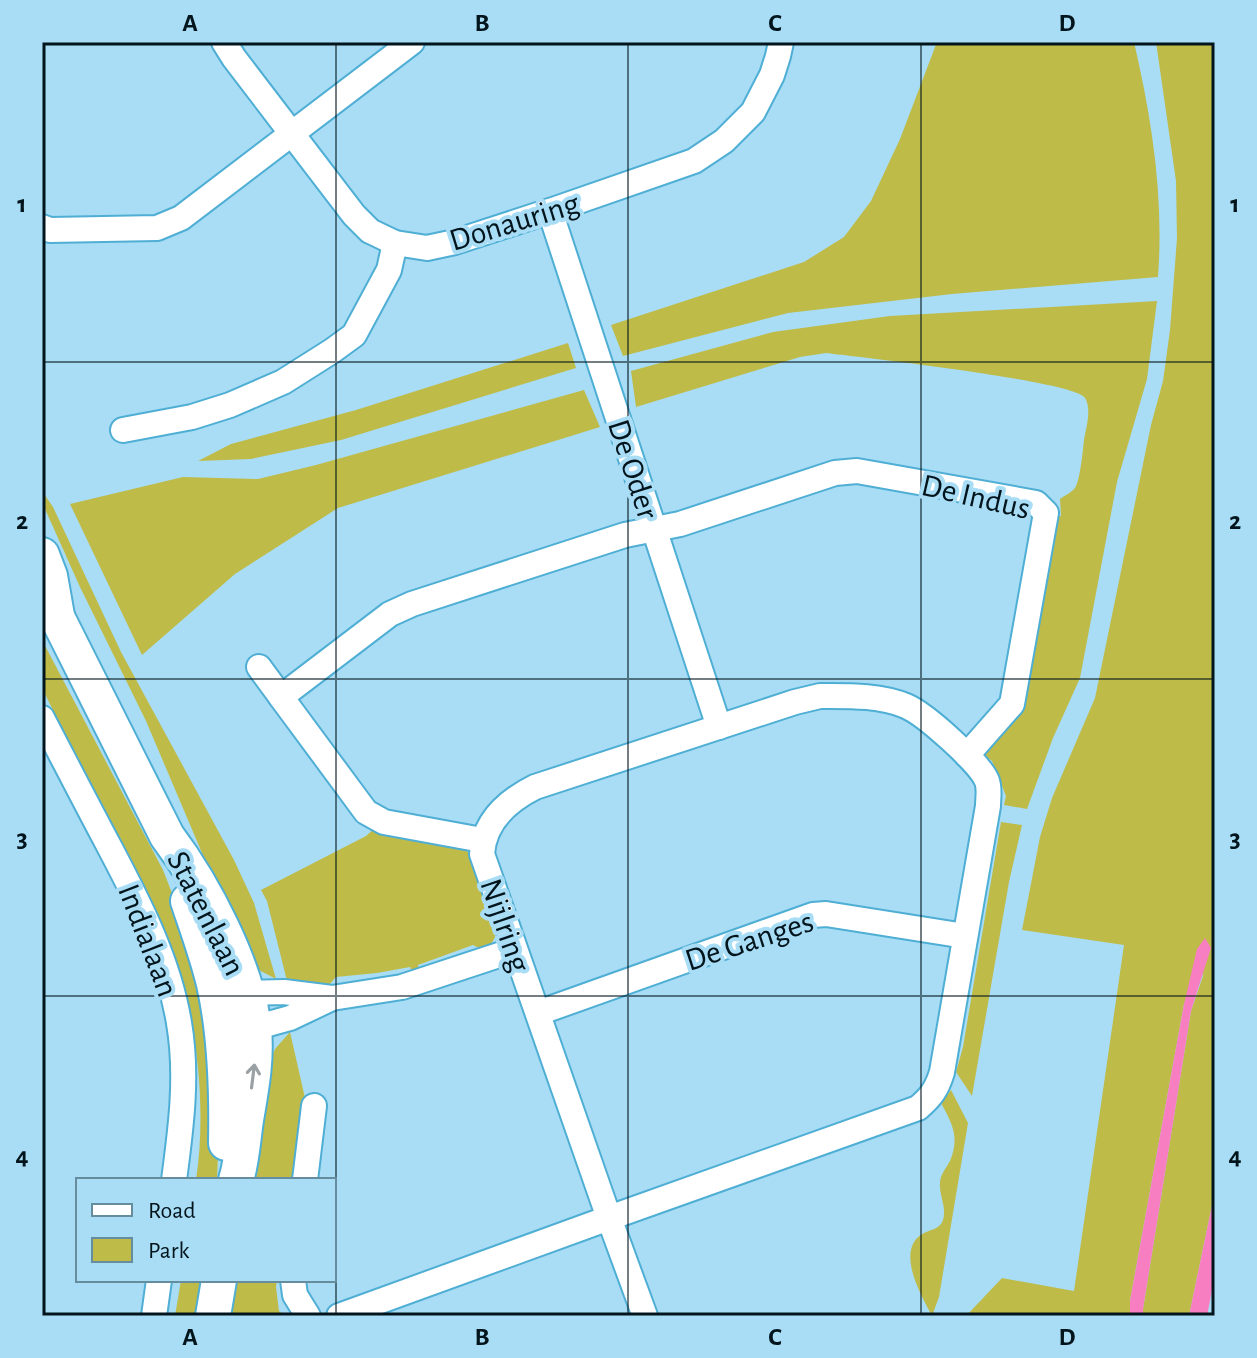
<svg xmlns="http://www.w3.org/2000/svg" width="1257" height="1358" viewBox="0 0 1257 1358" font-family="'Alegreya Sans',sans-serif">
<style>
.green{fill:#bfbb48}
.water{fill:#f77ec1}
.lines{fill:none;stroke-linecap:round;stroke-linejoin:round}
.street-casing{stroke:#4faed4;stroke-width:28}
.secondary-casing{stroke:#4faed4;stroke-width:38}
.street{stroke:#fff;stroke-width:24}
.secondary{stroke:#fff;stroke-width:34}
.oneway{stroke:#9aa1a4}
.grid{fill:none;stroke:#02141c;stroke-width:2;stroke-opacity:0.55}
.labels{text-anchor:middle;stroke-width:8;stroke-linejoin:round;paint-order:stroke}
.street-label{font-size:32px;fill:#02141c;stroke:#a9ddf5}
.neatline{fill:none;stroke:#02141c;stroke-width:3}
.grid-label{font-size:26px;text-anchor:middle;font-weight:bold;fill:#02141c}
</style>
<rect width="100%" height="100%" fill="#a9ddf5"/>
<g class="green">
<path d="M937,42H1134C1152,120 1164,197 1158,277L952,294L788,313L623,356L611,325L804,262L844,237L871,201L900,139Z"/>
<polygon points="1156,42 1215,42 1215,1191 1189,1316 1143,1316 1143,1309 1191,1011 1204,973 1184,1004 1130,1301 1130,1316 966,1316 1002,1278 1074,1291 1124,945 1022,930 1040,837 1052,798 1095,698 1151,425 1163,381 1170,330 1177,238 1176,181"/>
<path d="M1157,301L1147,379L1117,482L1080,678L1053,738L1027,809L1004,805L1006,796L992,761L980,752L1016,714L1050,515L1061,516L1060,499C1064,496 1072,492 1075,488C1080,481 1083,450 1084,440C1086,428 1092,409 1085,398C1075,381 859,357 826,353L800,357L636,407L631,371L773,332L890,316Z"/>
<polygon points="568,343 576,368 341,440 251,459 198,461 231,444 356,410"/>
<polygon points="584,390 600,427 338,508 235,574 142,655 70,504 183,477 258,479 316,465"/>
<polygon points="42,491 53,507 121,652 234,860 254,903 276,979 255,968 205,860 146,721 80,587 45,509 42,502"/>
<path d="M42,640L163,870L194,949L220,1107L217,1180H196C205,1120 200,1053 185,994C178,964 164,935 151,907L42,688Z"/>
<polygon points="1001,822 1022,825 1009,882 972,1096 956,1072 963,1047"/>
<path d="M376,827L464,847C478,862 489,910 496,931C495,941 491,945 483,950L473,945L418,965L419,969L416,972L412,971L410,967L377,973L336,977L329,985L289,983L287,981L267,901L261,890L366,836Z"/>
<polygon points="290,1032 305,1098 293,1180 250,1180 267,1068 275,1049"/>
<path d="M951,1090L968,1123L939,1297L932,1316C921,1295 894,1249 924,1233C932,1229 940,1229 943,1220C947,1208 939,1195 940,1183C940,1174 946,1169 950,1161C960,1137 952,1123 941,1103Z"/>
<polygon points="181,1280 205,1280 199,1316 175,1316"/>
<polygon points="234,1280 277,1280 276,1287 279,1311 285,1316 228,1316"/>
</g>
<g class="water">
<polygon points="1205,938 1211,948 1191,1011 1143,1309 1143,1316 1130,1316 1130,1301 1184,1004 1197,949"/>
<polygon points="1215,1191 1215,1275 1207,1316 1189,1316"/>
</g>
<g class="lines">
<g class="street-casing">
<g id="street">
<polyline points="224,42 234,58 354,215 370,231 395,243 427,248 455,242 550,211 694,161 724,141 753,112 772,75 778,56 781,42"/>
<polyline points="550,211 719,727"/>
<polyline points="42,227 50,230 157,228 181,218 412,42"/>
<polyline points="123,430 192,417 230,405 283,382 332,351 354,335 389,270 395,243"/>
<polyline points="259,667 281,697"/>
<path d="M820,696C848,696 880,695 906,706C925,714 980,763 987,781C990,789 988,798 988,806L942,1072C937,1089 931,1097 918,1108L609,1218L482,854C484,822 507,801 535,787L795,702Z"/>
<path d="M42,718C65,762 87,805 110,848C139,903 169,961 179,1023C188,1075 181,1128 174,1180"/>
<polyline points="482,840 384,822 366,812 281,697 390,614 412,604 625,535 680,524 835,473 857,471 1036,503 1046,513 1012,704 967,755"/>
<polyline points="237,1002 247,993 284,992 332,998 402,987 514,950"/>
<polyline points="538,1013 813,915 826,914 965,936"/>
<polyline points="241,1024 254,1028 290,1018 332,998"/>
<polyline points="305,1180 314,1106"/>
<polyline points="293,1280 295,1295 308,1316"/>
<polyline points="154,1316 159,1280"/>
<polyline points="339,1316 609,1218 645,1316"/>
</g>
</g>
<g class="secondary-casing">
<g id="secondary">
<polyline points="42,555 50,576 57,616"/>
<path d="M42,596L57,617L167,836C204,885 248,968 254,1029C257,1060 251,1090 246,1120C243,1140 242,1161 236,1180"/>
<path d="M188,901C197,928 207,955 214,984C225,1033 227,1093 226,1143"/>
<polyline points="213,1316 219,1280"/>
</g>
</g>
<use href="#street" class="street"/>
<use href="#secondary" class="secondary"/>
</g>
<defs><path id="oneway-shaft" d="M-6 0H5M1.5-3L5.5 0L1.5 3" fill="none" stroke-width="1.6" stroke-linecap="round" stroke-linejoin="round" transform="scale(2)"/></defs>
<use class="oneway" href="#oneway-shaft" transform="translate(253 1076) rotate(-83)"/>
<path class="grid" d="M336,42V1316M628,42V1316M921,42V1316M42,362H1215M42,679H1215M42,996H1215"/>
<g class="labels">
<g class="street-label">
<text transform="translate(514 221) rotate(-17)" y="11">Donauring</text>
<text transform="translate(634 469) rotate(72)" y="11">De Oder</text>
<text transform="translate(976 496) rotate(13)" y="11">De Indus</text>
<text transform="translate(207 913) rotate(63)" y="11">Statenlaan</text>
<text transform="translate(506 925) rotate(71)" y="11">Nijlring</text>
<text transform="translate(149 940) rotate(69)" y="11">Indialaan</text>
<text transform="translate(749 940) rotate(-18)" y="11">De Ganges</text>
</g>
</g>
<rect width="1257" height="1358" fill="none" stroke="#a9ddf5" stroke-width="88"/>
<rect x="76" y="1178" width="260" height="104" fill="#a9ddf5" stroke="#668d9e" stroke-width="2"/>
<rect x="92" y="1204" width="40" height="12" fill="#ffffff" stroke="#668d9e" stroke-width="2"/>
<text x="148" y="1218" font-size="24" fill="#02141c">Road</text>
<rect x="92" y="1238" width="40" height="24" fill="#bfbb48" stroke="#668d9e" stroke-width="2"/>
<text x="148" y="1258" font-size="24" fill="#02141c">Park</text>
<rect x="44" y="44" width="1169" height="1270" class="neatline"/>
<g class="grid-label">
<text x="190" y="31">A</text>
<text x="482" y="31">B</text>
<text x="775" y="31">C</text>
<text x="1067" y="31">D</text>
<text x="22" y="212">1</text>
<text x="1235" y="212">1</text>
<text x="22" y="529">2</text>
<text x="1235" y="529">2</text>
<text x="22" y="847">3</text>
<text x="1235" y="847">3</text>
<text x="22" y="1164">4</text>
<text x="1235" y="1164">4</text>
<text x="190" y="1345">A</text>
<text x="482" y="1345">B</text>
<text x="775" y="1345">C</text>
<text x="1067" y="1345">D</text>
</g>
</svg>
